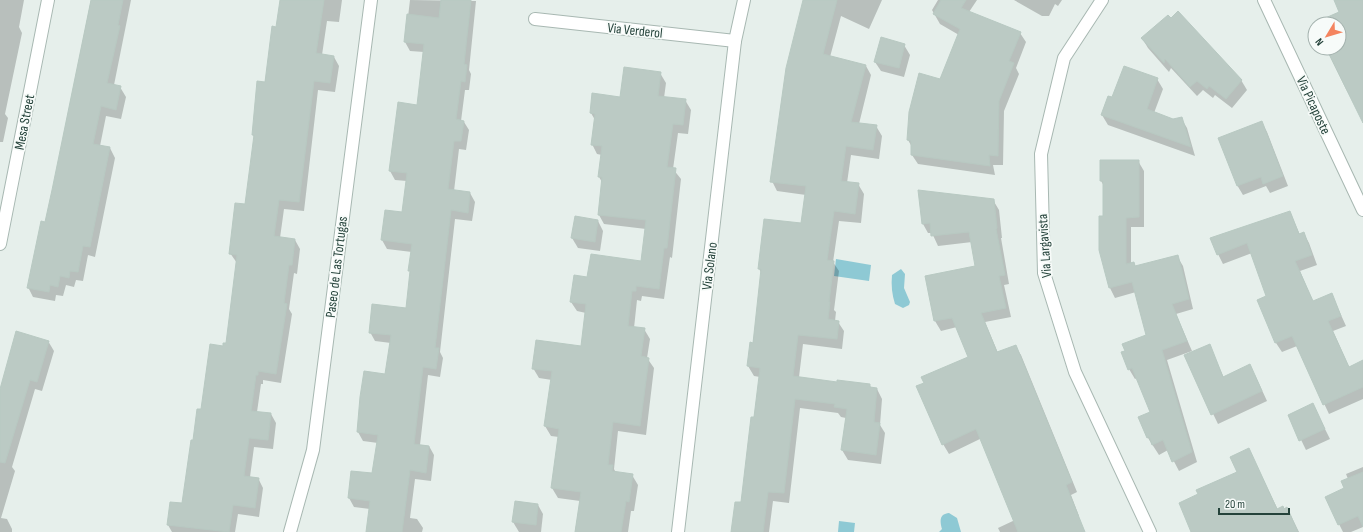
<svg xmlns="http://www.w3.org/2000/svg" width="1363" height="532" viewBox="0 0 1363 532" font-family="'Sofia Sans Condensed',sans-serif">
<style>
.water{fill:#8ec9d4}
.shadow{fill:#0003}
.building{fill:#bbcac4;stroke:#b8c9c2}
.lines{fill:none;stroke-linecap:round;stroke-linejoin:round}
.minor-casing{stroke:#a8b8b2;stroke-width:14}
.tertiary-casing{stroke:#a8b8b2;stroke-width:14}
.minor{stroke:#fff;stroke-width:12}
.tertiary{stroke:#fff;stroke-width:12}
.labels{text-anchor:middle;stroke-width:3.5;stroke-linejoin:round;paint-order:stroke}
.street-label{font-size:14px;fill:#24423a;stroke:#f7fbf9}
</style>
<rect width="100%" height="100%" fill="#e6efeb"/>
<g class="water">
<polygon points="836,259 871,265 869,281 834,276"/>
<path d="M901,269L905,274L904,288L910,302L909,305L903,308L895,304C892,295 891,285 892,275Z"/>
<path d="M949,513L957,518L961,532H939L942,529C940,521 939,514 949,513Z"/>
<polygon points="839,521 855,523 854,532 838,532"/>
</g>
<g class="shadow">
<polygon points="0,0 24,0 19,27 22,33 5,114 8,118 3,142 0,142"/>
<polygon points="91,0 131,0 114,85 120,87 126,97 121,119 106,116 100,146 110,148 115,158 95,257 88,255 83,281 76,280 74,287 66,285 63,296 56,295 55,301 33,297 28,287 46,223"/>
<polygon points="281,0 342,0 339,22 327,21 322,55 334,57 339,66 335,92 318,90 304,211 284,209 280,238 295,240 300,249 297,274 294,273 289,309 292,314 281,383 263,380 263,384 261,384 257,412 271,414 276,423 273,449 254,447 250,477 258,478 263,488 259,517 238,514 235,532 172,532 168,525 183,504 194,442 202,410 223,347 227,344 237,263 230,253 246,205 255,139 253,135 277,28"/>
<polygon points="410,0 476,1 469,70 471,74 469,90 465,90 461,121 464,122 469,130 466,150 459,149 454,191 470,193 475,202 472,221 455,219 440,352 443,358 440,377 428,375 420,445 429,446 434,455 431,481 415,479 410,518 417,519 423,528 422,532 367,532 370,509 354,507 349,498 352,472 373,475 378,443 363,441 358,432 386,375 391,343 375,341 370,332 407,309 412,252 387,249 382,240 403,213 407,181 395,180 390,171 418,106 424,52 410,51 405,42"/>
<polygon points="804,0 882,0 869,29 841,16 830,57 866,66 871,75 859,124 876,126 882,136 879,159 851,155 847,183 858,184 864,194 861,223 839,221 833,262 839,271 834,310 836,312 835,321 838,322 844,331 842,349 803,344 799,377 838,383 869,384 871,388 877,389 882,399 880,425 885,433 881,464 848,460 842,450 846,418 841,417 838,413 800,408 789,503 773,501 769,532 732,532 742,504 760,377 754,376 748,366 753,344 762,274 759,269 802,224 806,195 777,191 772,181"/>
<polygon points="938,0 977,0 969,12 1020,33 1026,42 1016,68 1019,74 1004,111 1003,165 993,165 995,175 918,164 912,155 912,147 908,140 940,80 959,35 940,24 932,10"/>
<polygon points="1014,0 1062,0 1058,6 1055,4 1049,16 1042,16"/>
<polygon points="1335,0 1363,0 1363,117 1346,89 1326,48 1339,48 1339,24 1315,24 1341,12"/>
<polygon points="1142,38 1241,80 1247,90 1232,108 1215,95 1213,98 1203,90 1197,96 1171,68 1169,72 1148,48"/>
<polygon points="904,45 910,55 904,77 881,71 875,62"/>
<polygon points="660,73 666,83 664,98 685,100 691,110 688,134 678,133 673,169 681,179 672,258 670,257 664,299 642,296 641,301 637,300 634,328 644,329 650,339 647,358 654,368 646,435 618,431 614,469 616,473 632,475 638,485 634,511 631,511 628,532 575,532 580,501 558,498 552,488 559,437 551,436 545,426 552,380 539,378 533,368 582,347 586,313 577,311 571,302 588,278 642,262 646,229 604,224 599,215 602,182 599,177 602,155 597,154 592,144 595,120 591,113 621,98"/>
<polygon points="1157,79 1163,89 1154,113 1173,120 1181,118 1187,128 1195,156 1108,125 1102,115 1113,99"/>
<polygon points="1262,123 1267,132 1288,186 1270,193 1266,186 1243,195 1237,185"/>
<polygon points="1138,161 1144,171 1144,227 1131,227 1131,264 1133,263 1136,267 1177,256 1183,266 1193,309 1176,314 1192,351 1167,360 1197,462 1179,471 1168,450 1159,455 1148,438 1139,418 1151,412 1137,378 1135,379 1129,369 1147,335 1136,292 1115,298 1110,288 1104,217 1104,186 1101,181"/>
<polygon points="993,200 999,210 1002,238 1001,238 1009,284 1004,285 1011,317 985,322 998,353 1015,346 1021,355 1077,492 1071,495 1079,516 1041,532 1000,532 998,528 1015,520 982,438 949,454 943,444 925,384 970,358 957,327 941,331 935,321 977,266 972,242 938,246 932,233 928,233 923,224"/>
<polygon points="1290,212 1300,235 1304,234 1309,243 1317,265 1300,271 1313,302 1332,295 1346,326 1333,331 1349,367 1363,361 1363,399 1329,414 1297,346 1282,352 1276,343 1258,300 1267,297 1252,253 1223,264 1218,254"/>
<polygon points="598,221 603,231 600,251 578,248 572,238"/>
<polygon points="48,341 54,351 42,391 35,389 12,467 15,471 1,518 7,519 12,529 12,532 0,532 0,392"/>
<polygon points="1209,345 1224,378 1255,375 1267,401 1218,424 1185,356"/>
<polygon points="1313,405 1330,439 1306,450 1289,415"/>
<polygon points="1249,450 1278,510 1287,508 1299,532 1193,532 1199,495 1238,472"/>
<polygon points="1363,467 1363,527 1351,532 1343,532 1326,498 1346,488 1348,479 1346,474"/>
<polygon points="538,505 543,514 541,532 519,532 513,522"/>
</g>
<g class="building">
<polygon points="91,0 123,0 118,25 120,26 107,83 121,86 116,110 101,106 93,144 110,147 90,247 83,246 78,272 70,271 69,278 60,276 58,287 50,285 49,292 27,288 41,221 45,222 52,190"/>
<polygon points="280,0 324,0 316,53 334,56 330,83 314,81 299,202 279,200 274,236 295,239 292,265 289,265 284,303 287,304 276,374 258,371 258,375 256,375 251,411 271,413 268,440 249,438 244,476 259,478 255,508 233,505 229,532 167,525 170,502 182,503 191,440 193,440 197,409 201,409 210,344 223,346 223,343 226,343 237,255 229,254 235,203 245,204 254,135 252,135 257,81 265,82 272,26 276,27"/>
<polygon points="441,0 471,0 464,64 467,65 465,82 461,81 456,119 464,121 461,141 454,141 448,189 470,192 468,213 451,210 435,348 439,348 436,369 423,367 414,444 429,446 426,473 410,470 402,532 366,532 370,501 348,498 351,471 372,473 378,435 357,432 360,397 364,371 385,374 391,335 369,333 372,304 406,308 410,271 408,271 412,244 381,240 385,210 402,212 407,173 389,171 398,102 417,105 424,44 404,42 407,14 439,18"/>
<polygon points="803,0 837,0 823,54 866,65 851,122 877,125 873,150 846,146 841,181 859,183 855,214 834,211 827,260 834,261 829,302 830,302 828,319 839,321 837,339 798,335 793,376 837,382 837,380 870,384 870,387 877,388 874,422 880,423 876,455 841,450 847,409 834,407 835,404 795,399 784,493 768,492 763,532 731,532 735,502 741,502 751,417 754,417 760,368 747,366 750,342 753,343 761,269 758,269 764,219 801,223 806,186 770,182 786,68"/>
<polygon points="941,0 966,0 961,8 1021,32 1009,61 1014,63 999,101 998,156 989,155 990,166 911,155 911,141 907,140 909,112 919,73 940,79 960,29 933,14"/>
<polygon points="1334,0 1363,0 1363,123 1326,48 1339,48 1339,24 1314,23 1339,12"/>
<polygon points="1178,11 1242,80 1226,99 1209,86 1207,89 1197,81 1190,87 1165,59 1164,63 1141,38 1168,15 1171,18"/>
<polygon points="881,37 905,44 899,68 874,62"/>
<polygon points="1124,66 1158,78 1147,109 1173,119 1182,117 1191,147 1101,115 1108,96 1112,97"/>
<polygon points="624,67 661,72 658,96 686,99 683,125 673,124 667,167 676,168 667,248 664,248 659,289 636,286 636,291 632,291 628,326 645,328 641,356 649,358 640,426 613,422 608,465 613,465 612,471 633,474 629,502 626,501 621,532 575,532 581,492 551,488 559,429 544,426 552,371 532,369 536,340 581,346 586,304 570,302 574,275 587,277 591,254 641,261 646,220 598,215 602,177 598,177 602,146 591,145 595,114 590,113 592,93 620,97"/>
<polygon points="1262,121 1283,176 1263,184 1261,177 1237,186 1218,138"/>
<polygon points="1100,160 1139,160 1139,217 1126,218 1126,264 1134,262 1135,266 1178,255 1185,282 1189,299 1172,304 1187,341 1162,350 1192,452 1172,462 1163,440 1152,445 1149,437 1147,438 1138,417 1150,412 1132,368 1128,370 1121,352 1125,351 1122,344 1146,335 1132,282 1109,288 1099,250 1099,216 1103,216 1103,181 1100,181"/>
<polygon points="918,190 994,199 997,228 996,229 1005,275 999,276 1006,308 981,313 997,352 1016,345 1072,482 1066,485 1085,532 1018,532 976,429 942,445 916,386 924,383 921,377 968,357 952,318 934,321 925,276 975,266 969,232 931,236 930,223 922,224"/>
<polygon points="1290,211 1299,234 1304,232 1312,255 1295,261 1313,301 1332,293 1341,316 1328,321 1349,367 1363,360 1363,387 1323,405 1292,336 1275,343 1257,300 1266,296 1247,243 1217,255 1210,238"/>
<polygon points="575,216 598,220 595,242 571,238"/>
<polygon points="16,331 49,341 37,382 30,380 5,463 0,462 0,389"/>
<polygon points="1210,344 1223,377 1250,364 1262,391 1211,415 1184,355"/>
<polygon points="1313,403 1325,429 1299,441 1288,415"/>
<polygon points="1249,448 1277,509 1283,506 1284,509 1287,507 1298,532 1191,532 1179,503 1198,494 1196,490 1237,472 1230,457"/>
<polygon points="1363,472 1363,527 1358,516 1338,525 1325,497 1344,488 1341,481"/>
<polygon points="515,501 538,504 536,525 512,522"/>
</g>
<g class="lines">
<g class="minor-casing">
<g id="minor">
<polyline points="1102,0 1064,58 1041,154 1044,273 1075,372 1150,532"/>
<polyline points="1264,0 1363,210"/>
<polyline points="535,19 735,41"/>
<polyline points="0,244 48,0"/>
<polyline points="678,532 735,41 744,0"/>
</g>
</g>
<g class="tertiary-casing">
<polyline id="tertiary" points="290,532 313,450 371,0"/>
</g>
<use href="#minor" class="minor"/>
<use href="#tertiary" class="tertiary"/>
</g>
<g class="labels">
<g class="street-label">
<text transform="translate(635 30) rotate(6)" y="5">Via Verderol</text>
<text transform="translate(1314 105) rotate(65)" y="5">Via Picaposte</text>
<text transform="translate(24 122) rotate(-79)" y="5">Mesa Street</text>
<text transform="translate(1044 246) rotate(-94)" y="5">Via Largavista</text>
<text transform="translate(709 266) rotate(-83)" y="5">Via Solano</text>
<text transform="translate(336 267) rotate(-83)" y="5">Paseo de Las Tortugas</text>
</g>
</g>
<g transform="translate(1327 36) rotate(232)"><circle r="19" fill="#f7fbf9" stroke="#a3b1ad"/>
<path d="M0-3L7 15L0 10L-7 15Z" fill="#f4845f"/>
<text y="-6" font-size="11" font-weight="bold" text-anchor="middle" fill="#24423a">N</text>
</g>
<path d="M1219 508v6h70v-6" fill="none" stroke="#24423a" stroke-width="2"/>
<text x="1225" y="508" font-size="12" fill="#24423a" stroke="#f7fbf9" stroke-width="3" paint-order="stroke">20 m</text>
</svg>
